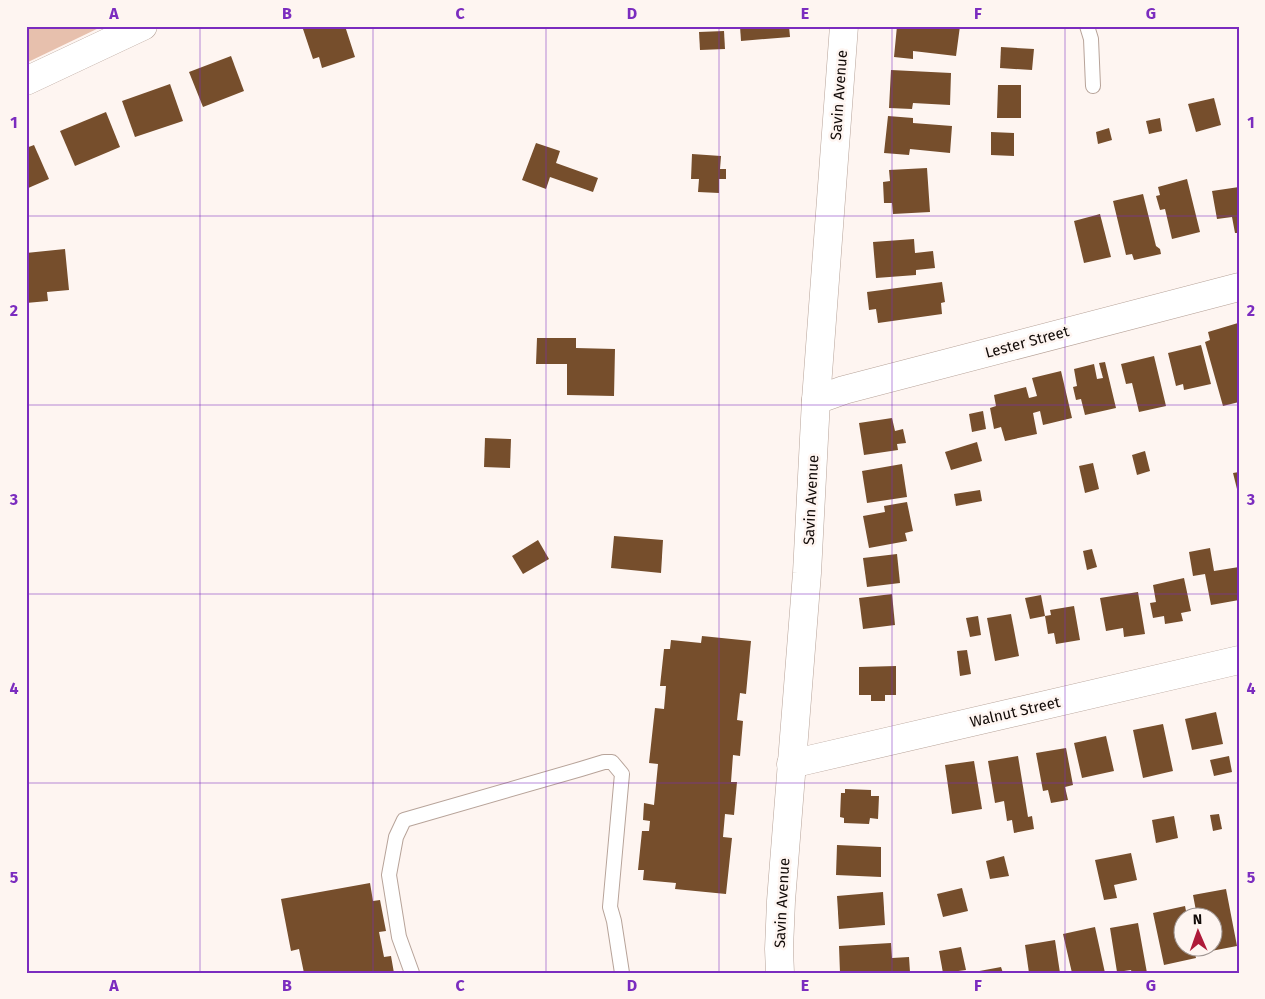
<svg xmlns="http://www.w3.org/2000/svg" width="1265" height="999" viewBox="0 0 1265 999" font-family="'Fira Sans',sans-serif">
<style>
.green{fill:#e7c0ad}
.building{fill:#764e2c}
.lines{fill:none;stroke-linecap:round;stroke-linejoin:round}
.lane-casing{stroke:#b7a399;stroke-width:16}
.street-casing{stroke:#b7a399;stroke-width:29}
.lane{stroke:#fff;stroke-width:14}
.street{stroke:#fff;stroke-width:28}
.grid{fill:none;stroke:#7b2cbf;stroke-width:1;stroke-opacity:0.55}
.labels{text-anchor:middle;stroke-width:5;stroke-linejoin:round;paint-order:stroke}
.street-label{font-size:15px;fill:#120b08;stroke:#fef5f1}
.neatline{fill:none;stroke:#7b2cbf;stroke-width:2}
.grid-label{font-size:16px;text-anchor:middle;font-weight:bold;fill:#7b2cbf}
</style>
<rect width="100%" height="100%" fill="#fef5f1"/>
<polygon class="green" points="26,26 103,26 26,63"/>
<g class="building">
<polygon points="302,26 345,26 355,57 322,68 319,57 313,59"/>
<polygon points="740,26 789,26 790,37 741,41"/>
<polygon points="897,26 960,26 956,56 913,51 913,59 894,57"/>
<polygon points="724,31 725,49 700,50 699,32"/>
<polygon points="1001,47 1034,49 1032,70 1000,68"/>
<polygon points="231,56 244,91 203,107 189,72"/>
<polygon points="891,70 951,73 950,105 913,103 912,109 889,108"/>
<polygon points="170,84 183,121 135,137 122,101"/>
<polygon points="998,85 1021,85 1021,118 997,118"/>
<polygon points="1214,98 1221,125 1196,132 1188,104"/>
<polygon points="106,112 120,147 75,166 60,131"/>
<polygon points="888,116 913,118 913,123 952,126 950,153 910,149 909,155 884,153"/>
<polygon points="1160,118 1162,131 1149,134 1146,121"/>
<polygon points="1109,128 1112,140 1098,144 1096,132"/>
<polygon points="991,132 1014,133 1014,156 991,155"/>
<polygon points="536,143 560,151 556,163 598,178 593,192 550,177 546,189 522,180"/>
<polygon points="34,145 49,179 26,189 26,148"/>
<polygon points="692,154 721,156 720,169 726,169 726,179 719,179 719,193 698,192 699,179 691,179"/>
<polygon points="927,168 930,212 893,214 892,203 884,203 883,182 890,181 889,170"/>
<polygon points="1187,179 1200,232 1172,239 1165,209 1160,210 1156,196 1160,195 1158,187"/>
<polygon points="1239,187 1239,233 1235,233 1232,217 1217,219 1212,191"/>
<polygon points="1143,194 1156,246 1160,249 1161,254 1134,260 1132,254 1126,255 1113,201"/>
<polygon points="1100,214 1111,257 1084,263 1074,221"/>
<polygon points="914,239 915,253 933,251 935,268 916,270 916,275 876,278 873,242"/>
<polygon points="65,249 69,290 47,292 48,301 26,303 26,253"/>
<polygon points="942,282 945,302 941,303 942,314 878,323 876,309 869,310 867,292"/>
<polygon points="1238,323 1239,402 1223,406 1205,342 1210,340 1208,332"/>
<polygon points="537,338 576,338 576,348 615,349 614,396 567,395 567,364 536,364"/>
<polygon points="1201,345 1211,384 1184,390 1183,384 1176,386 1168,353"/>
<polygon points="1154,356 1166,406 1139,412 1132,383 1126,384 1121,364"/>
<polygon points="1105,362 1116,408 1085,415 1081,399 1076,400 1073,387 1077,386 1074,369 1094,364 1097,379 1103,378 1099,363"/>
<polygon points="1061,371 1072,418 1043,425 1040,411 1033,413 1037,434 1005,441 1001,427 994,429 990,408 996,406 994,395 1026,387 1029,398 1037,396 1032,378"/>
<polygon points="983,411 986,429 972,432 969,414"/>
<polygon points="892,418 895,431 903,429 906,443 897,444 898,450 864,455 859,423"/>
<polygon points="485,438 511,439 510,468 484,467"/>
<polygon points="977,442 982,461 951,470 945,452"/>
<polygon points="1145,451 1150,471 1137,475 1132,455"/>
<polygon points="1093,463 1099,489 1085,493 1079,466"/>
<polygon points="902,464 907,497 867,503 862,471"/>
<polygon points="1239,472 1239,493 1238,493 1233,473"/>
<polygon points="980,490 982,501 956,506 954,494"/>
<polygon points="907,502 913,531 905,533 907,541 869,548 863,516 885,512 884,506"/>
<polygon points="614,536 663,540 661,573 611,568"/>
<polygon points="538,540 549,559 523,574 512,556"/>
<polygon points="1210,548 1214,571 1239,567 1239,600 1211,605 1205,574 1193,576 1189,552"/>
<polygon points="1092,549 1097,567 1087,570 1083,551"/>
<polygon points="897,554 900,583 867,587 863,558"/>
<polygon points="1184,578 1191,611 1181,613 1183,621 1165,624 1164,616 1153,618 1150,603 1156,602 1153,585"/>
<polygon points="1138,592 1145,634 1124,637 1123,628 1106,631 1100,598"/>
<polygon points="892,594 895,625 863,629 859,598"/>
<polygon points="1041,595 1045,616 1030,619 1025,598"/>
<polygon points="1074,606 1080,640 1056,644 1054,633 1048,634 1045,616 1051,615 1050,610"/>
<polygon points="1011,614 1019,656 995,661 987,618"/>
<polygon points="978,616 981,635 970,637 966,618"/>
<polygon points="702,636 751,641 746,694 740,693 737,720 743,721 740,756 733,755 731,782 737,782 734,815 725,814 723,837 732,838 726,894 675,889 676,883 643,880 644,870 638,870 642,831 649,831 650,821 643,820 644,803 654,805 658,764 649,763 655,708 664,709 666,686 660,686 664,649 670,649 671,640 701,643"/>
<polygon points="967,650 971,674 960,676 957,651"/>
<polygon points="896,666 896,695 885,695 885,701 871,701 871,695 859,695 859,667"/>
<polygon points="1216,712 1223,744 1192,750 1185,719"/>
<polygon points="1163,724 1173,771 1143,778 1133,730"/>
<polygon points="1106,736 1114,771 1082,778 1074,743"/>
<polygon points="1066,748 1073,785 1065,787 1068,800 1051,803 1048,790 1043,791 1036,753"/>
<polygon points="1018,756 1028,817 1032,816 1034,829 1014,833 1012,820 1007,821 1004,801 995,803 988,761"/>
<polygon points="1229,756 1232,772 1214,776 1210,760"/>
<polygon points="974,761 982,809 952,814 945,765"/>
<polygon points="845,789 871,790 871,796 879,796 878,819 870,818 869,824 844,823 844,818 840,817 841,793 845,793"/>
<polygon points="1219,814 1222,829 1213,831 1210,815"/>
<polygon points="1174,816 1178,838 1156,843 1152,820"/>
<polygon points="837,845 881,847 881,877 836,875"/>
<polygon points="1131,853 1137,880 1114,885 1117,898 1104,900 1095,860"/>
<polygon points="1004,856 1009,876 990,879 986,861"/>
<polygon points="370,883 373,901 380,900 386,931 379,932 384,957 391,956 394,973 304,973 299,949 291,951 281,899"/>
<polygon points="962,888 968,911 943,917 937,894"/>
<polygon points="1226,889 1237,946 1211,951 1212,916 1197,916 1193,895"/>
<polygon points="883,892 885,925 839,929 837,896"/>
<polygon points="1185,906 1187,916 1182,916 1182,946 1193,946 1196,958 1164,965 1153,913"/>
<polygon points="1138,923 1147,973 1132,973 1131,970 1117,972 1110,928"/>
<polygon points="1095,927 1105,973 1072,973 1063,934"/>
<polygon points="1055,940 1060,973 1029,973 1025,945"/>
<polygon points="891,943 892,958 909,957 910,972 840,973 839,946"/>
<polygon points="961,947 966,970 943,973 939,951"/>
<polygon points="1001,967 1003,973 974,973 974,972"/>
</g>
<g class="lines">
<g class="lane-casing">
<g id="lane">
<polyline points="1087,26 1091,39 1093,86"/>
<polyline points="412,973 399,937 389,875 396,837 404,820 581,769 604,762 612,762 622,774 610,907 614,921 622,973"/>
</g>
</g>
<g class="street-casing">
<g id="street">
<polyline points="26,81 143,26"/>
<polyline points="816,400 844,390 1239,287"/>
<polyline points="791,764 1239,660"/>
<polyline points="780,973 779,949 781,901 807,573 816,400 844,26"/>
</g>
</g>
<use href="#lane" class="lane"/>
<use href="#street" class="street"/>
</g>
<path class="grid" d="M200,26V973M373,26V973M546,26V973M719,26V973M892,26V973M1065,26V973M26,216H1239M26,405H1239M26,594H1239M26,783H1239"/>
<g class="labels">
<g class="street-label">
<text transform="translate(839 95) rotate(-86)" y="5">Savin Avenue</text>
<text transform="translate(1027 342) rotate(-15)" y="5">Lester Street</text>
<text transform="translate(811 500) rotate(-87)" y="5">Savin Avenue</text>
<text transform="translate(1015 712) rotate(-13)" y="5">Walnut Street</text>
<text transform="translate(782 903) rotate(-87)" y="5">Savin Avenue</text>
</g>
</g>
<rect width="1265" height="999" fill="none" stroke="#fef5f1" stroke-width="55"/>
<g transform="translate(1198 932) rotate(358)"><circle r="24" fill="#fef5f1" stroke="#a09794"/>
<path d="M0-4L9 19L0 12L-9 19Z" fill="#ae1a39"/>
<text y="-8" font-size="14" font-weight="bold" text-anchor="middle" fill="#120b08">N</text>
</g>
<rect x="28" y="28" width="1210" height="944" class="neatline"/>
<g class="grid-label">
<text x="114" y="19">A</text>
<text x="287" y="19">B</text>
<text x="460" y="19">C</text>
<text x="632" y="19">D</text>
<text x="805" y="19">E</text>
<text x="978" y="19">F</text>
<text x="1151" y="19">G</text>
<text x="14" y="128">1</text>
<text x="1251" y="128">1</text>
<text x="14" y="316">2</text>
<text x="1251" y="316">2</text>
<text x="14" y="505">3</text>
<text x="1251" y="505">3</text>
<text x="14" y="694">4</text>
<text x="1251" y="694">4</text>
<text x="14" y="883">5</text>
<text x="1251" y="883">5</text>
<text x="114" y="991">A</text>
<text x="287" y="991">B</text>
<text x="460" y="991">C</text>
<text x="632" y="991">D</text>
<text x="805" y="991">E</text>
<text x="978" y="991">F</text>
<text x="1151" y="991">G</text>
</g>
</svg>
